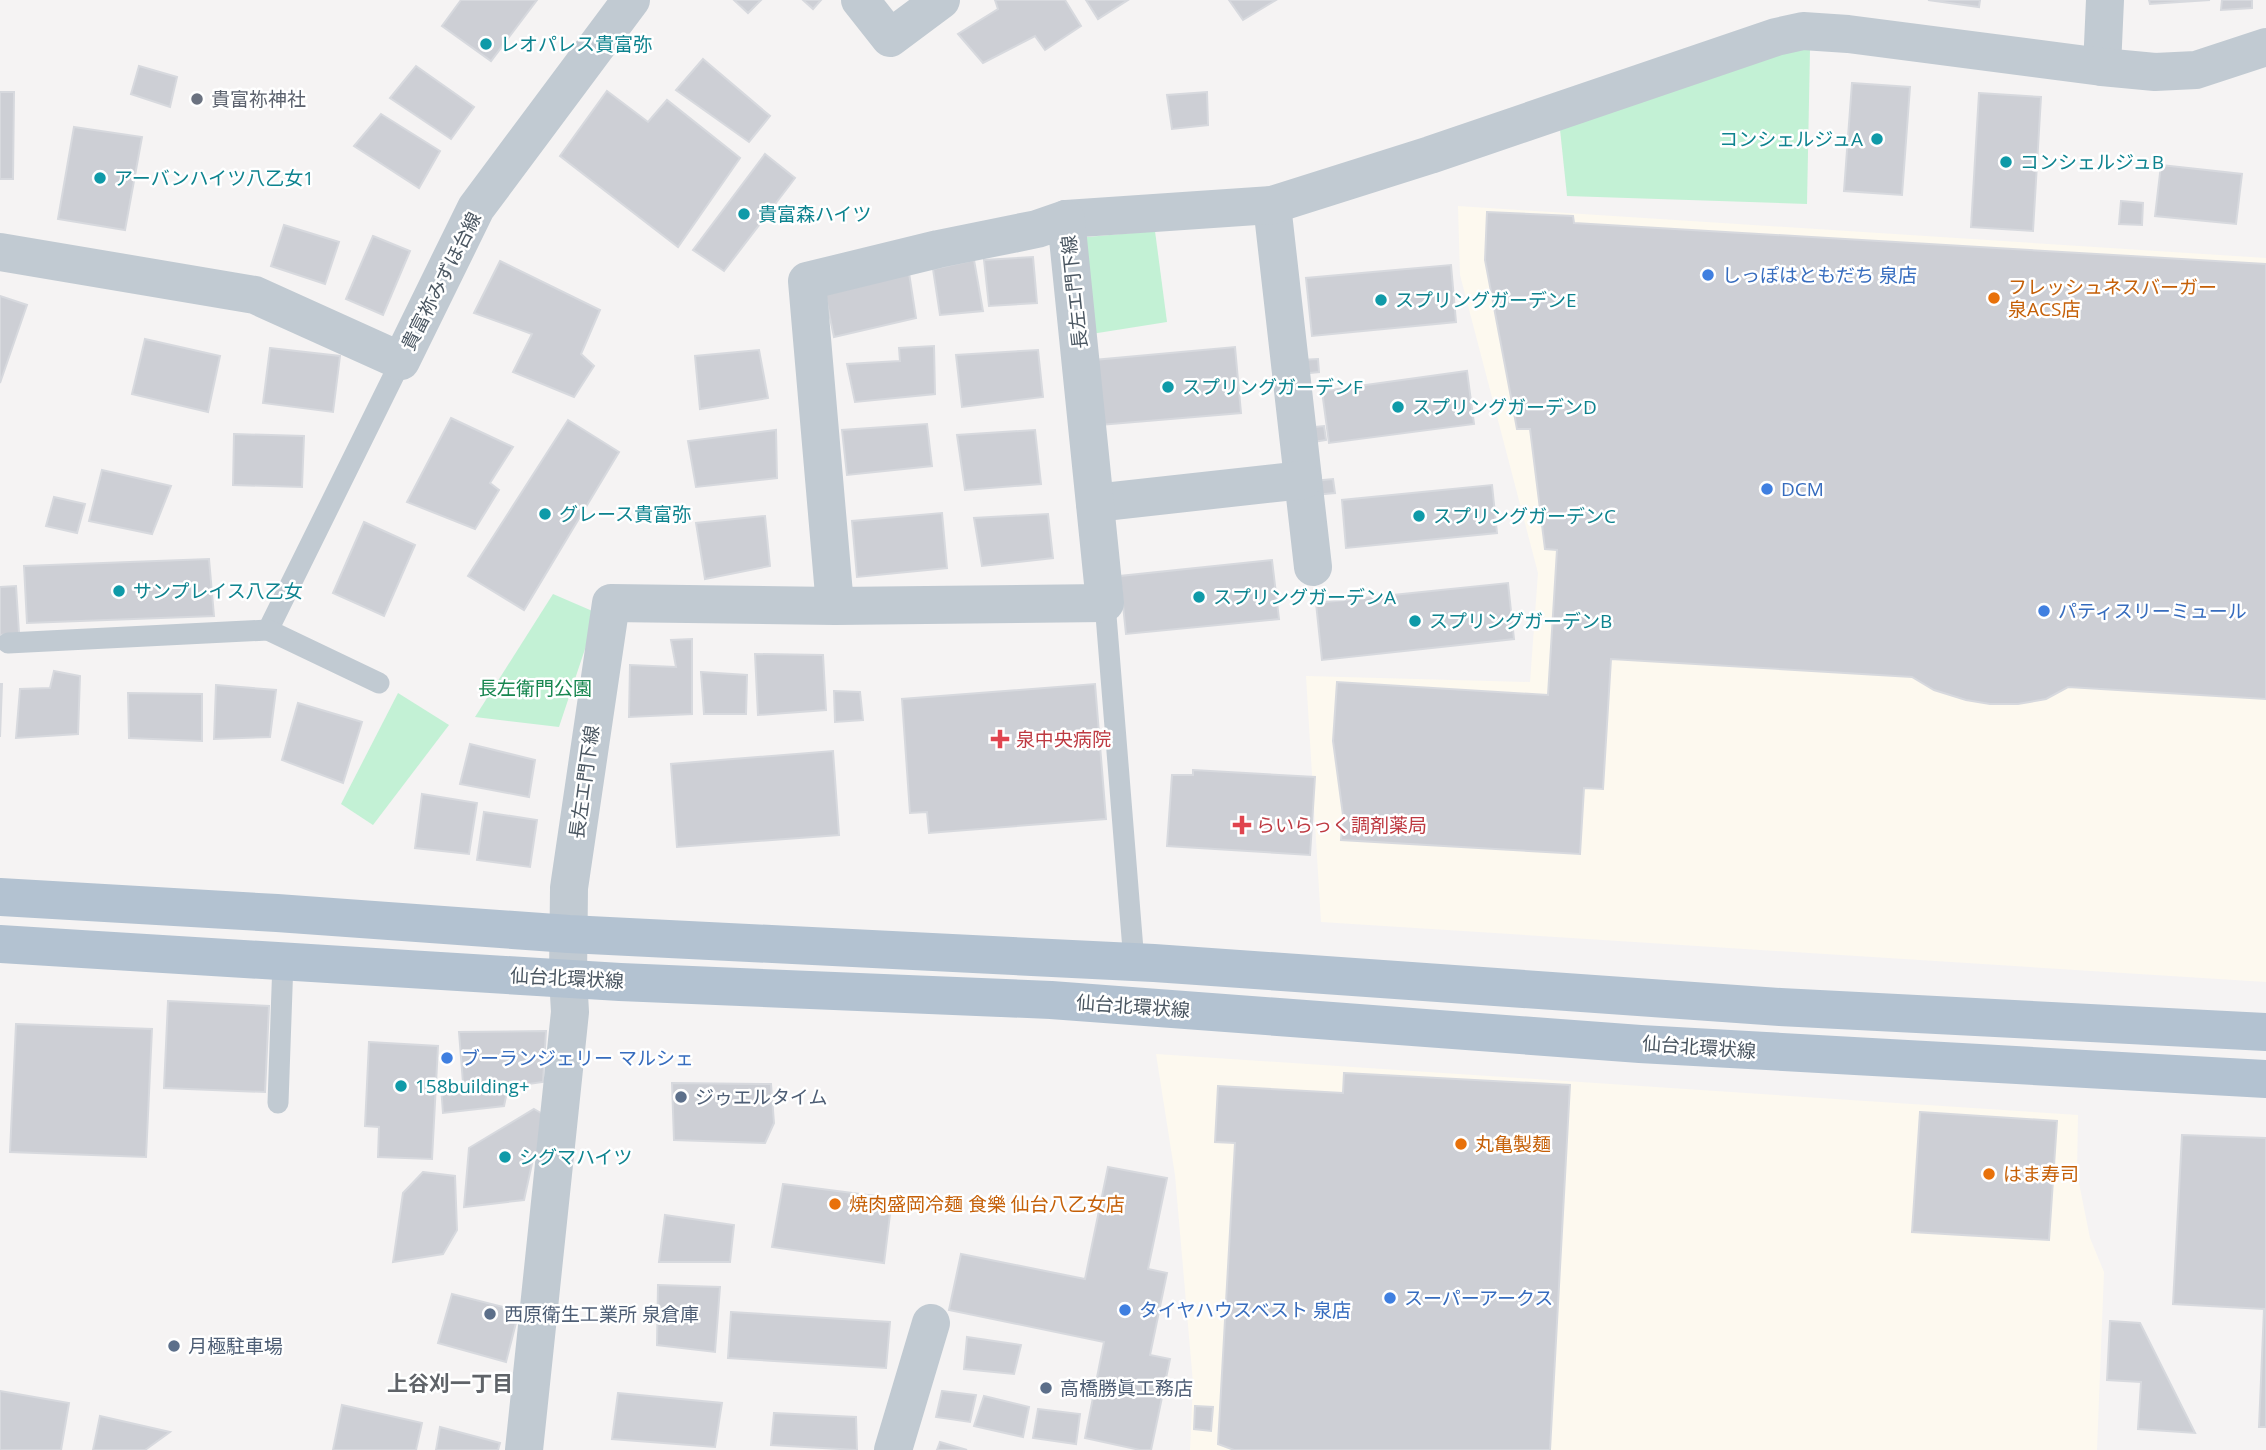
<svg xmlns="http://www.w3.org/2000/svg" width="2266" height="1450" viewBox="0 0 2266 1450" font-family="'Open Sans','Noto Sans JP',sans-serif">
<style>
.commercial{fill:#fdf9ef}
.green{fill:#c3f1d5}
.building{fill:#cdcfd5;stroke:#d7d9de;stroke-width:2}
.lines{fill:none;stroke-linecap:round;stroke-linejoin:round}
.service{stroke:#c1cad2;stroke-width:21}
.minor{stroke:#c1cad2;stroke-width:38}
.primary{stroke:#b3c2d1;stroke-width:38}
.culture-dot{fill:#0f9aa8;stroke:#fff;stroke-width:2.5}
.worship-dot{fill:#6b7280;stroke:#fff;stroke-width:2.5}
.shop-dot{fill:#3f7fe0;stroke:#fff;stroke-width:2.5}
.food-dot{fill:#e8710a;stroke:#fff;stroke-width:2.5}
.health-dot{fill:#e0444e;stroke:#fff;stroke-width:2.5}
.service-dot{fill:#5c6f8a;stroke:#fff;stroke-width:2.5}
.labels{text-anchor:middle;stroke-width:5;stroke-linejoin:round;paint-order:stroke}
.culture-label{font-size:19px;fill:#0d838f;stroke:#fff;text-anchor:start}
.worship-label{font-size:19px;fill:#5b616d;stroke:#fff;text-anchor:start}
.shop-label{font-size:19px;fill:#366cbe;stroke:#fff;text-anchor:start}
.street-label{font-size:19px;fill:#4a5661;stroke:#fff}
.food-label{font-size:19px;fill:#c56008;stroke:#fff;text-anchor:start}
.park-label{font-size:19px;fill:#17864f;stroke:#fff}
.health-label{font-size:19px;fill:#be3a42;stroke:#fff;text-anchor:start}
.service-label{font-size:19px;fill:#4e5e75;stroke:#fff;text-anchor:start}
.neighbourhood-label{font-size:21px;font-weight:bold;fill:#5f6368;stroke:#fff}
</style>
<rect width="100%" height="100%" fill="#f5f3f3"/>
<g class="commercial">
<polygon points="1458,206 2266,258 2266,982 1321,922 1306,676 1530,682 1538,573 1460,275"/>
<polygon points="1156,1054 2078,1115 2077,1173 2090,1238 2104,1272 2097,1450 1190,1450 1193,1383 1175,1175"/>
</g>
<g class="green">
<polygon points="1778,46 1810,49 1807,204 1567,196 1559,120"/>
<polygon points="1155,231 1167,322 1085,335 1076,238"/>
<polygon points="553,594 597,613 559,727 475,717"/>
<polygon points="398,693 449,725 373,825 341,804"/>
</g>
<g class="building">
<polygon points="461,0 537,0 491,61 442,26"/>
<polygon points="734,0 761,0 748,13"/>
<polygon points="803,0 821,0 813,9"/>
<polygon points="995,0 1065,0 1081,26 1045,50 1035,36 983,63 958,34 998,9"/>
<polygon points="1086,0 1128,0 1098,19"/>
<polygon points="1229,0 1276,0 1243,20"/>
<polygon points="1928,0 1980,0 1979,7"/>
<polygon points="2149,0 2210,0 2150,4"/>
<polygon points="2222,0 2252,0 2252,8 2221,10"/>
<polygon points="703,59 770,116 749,142 676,90"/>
<polygon points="139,66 177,77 170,107 131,94"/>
<polygon points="416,66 474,107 451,139 390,98"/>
<polygon points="1852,83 1910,87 1902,195 1844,191"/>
<polygon points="607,91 648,122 667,100 740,158 678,247 560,156"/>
<polygon points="0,92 14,92 13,179 0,179"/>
<polygon points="1207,92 1208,125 1172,129 1167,95"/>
<polygon points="1979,93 2041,97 2033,231 1971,227"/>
<polygon points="381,114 440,151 419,188 354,146"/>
<polygon points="74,127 142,137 125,230 58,219"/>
<polygon points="765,154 795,178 724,271 693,250"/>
<polygon points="2161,165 2242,174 2236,224 2155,216"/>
<polygon points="2121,201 2143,203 2142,225 2119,224"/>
<polygon points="1487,212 1573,216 1574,223 2266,264 2266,699 2068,687 2046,699 2018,704 1990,704 1966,700 1934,690 1912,677 1611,659 1603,789 1584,788 1580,854 1341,840 1343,815 1333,741 1337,682 1548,695 1557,550 1545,549 1530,429 1517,429 1485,260"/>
<polygon points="284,225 339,242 325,284 271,266"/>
<polygon points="373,236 410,251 383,315 346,299"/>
<polygon points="1033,257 1037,303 989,306 984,260"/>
<polygon points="974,260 983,311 940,315 933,269"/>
<polygon points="500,261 600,310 581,354 594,366 574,397 513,372 532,334 474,313"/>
<polygon points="1451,265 1456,322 1312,336 1306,278"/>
<polygon points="909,273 916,318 834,337 824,289"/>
<polygon points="0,296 27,305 0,383"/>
<polygon points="145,339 220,356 208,412 132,394"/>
<polygon points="934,346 935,394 855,402 847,364 900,361 899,348"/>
<polygon points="1235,347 1241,413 1100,425 1094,360"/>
<polygon points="270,348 340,356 333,412 263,403"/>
<polygon points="759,350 768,398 700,409 695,356"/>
<polygon points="1038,350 1043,397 962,407 956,355"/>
<polygon points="1318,359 1319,372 1301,374 1300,360"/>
<polygon points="1467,371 1474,424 1329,443 1322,391"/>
<polygon points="451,418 513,447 490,483 499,490 475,529 407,502"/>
<polygon points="568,420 619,452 524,610 468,576"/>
<polygon points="927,424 932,466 847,475 842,430"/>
<polygon points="1324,426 1326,440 1307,443 1305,428"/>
<polygon points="776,430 777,478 696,487 688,441"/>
<polygon points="1035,430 1041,484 965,490 957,435"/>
<polygon points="234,434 304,436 302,487 233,485"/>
<polygon points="102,470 171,486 152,534 89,521"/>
<polygon points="1333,479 1335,493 1314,495 1313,481"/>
<polygon points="1492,485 1497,533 1346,548 1342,500"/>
<polygon points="54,497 85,504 77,533 46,526"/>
<polygon points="942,513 947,568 857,577 852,521"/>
<polygon points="1048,514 1053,558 982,566 974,518"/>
<polygon points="765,516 770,566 705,579 696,523"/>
<polygon points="364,522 415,545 384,616 333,593"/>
<polygon points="209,559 214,616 27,623 24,566"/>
<polygon points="1272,560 1279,619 1126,634 1120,576"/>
<polygon points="1508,583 1514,639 1322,660 1316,603"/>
<polygon points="16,586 19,633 0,635 0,587"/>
<polygon points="692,639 692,714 629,717 630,665 676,667 671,640"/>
<polygon points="755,654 823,655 826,710 758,715"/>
<polygon points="54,671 80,676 78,734 16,738 20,689 50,688"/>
<polygon points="701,672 747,675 746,714 704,714"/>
<polygon points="0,684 2,684 0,737"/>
<polygon points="1095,684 1106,819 929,833 927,812 910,813 902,699"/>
<polygon points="216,685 276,690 270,737 214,739"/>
<polygon points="834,691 860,692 863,720 835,722"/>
<polygon points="128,693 202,694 202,741 129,738"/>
<polygon points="298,703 362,722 343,783 282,760"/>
<polygon points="470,744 535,760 529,797 460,784"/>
<polygon points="833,751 839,835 677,847 671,764"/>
<polygon points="1193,770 1315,777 1310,855 1167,846 1172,775 1193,775"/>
<polygon points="422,794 477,803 469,854 415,848"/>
<polygon points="484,812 537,820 530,867 477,860"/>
<polygon points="168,1001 269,1006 265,1092 164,1088"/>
<polygon points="16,1024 152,1029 146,1157 10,1152"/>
<polygon points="546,1031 543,1082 508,1087 504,1106 443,1113 441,1086 463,1083 459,1032"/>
<polygon points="369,1042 438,1046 432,1159 378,1157 379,1127 365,1126"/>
<polygon points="1344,1073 1570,1085 1550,1450 1234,1450 1218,1444 1235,1143 1215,1142 1218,1086 1343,1093"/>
<polygon points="672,1083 771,1084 774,1123 765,1143 674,1140"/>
<polygon points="534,1109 553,1120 552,1155 533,1159 524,1200 464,1207 469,1148"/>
<polygon points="1920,1112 2057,1121 2049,1240 1912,1232"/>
<polygon points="2182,1135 2266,1138 2266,1427 2259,1427 2264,1309 2173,1304"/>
<polygon points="1108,1167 1167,1178 1148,1269 1167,1273 1150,1355 1170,1359 1151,1450 1140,1450 1085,1438 1104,1342 949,1310 961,1254 1085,1279"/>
<polygon points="423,1172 455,1176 457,1230 443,1254 393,1262 403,1193"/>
<polygon points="783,1184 892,1198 884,1263 772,1247"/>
<polygon points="665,1215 734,1225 730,1262 659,1262"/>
<polygon points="658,1285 720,1287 715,1352 657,1345"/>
<polygon points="452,1294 519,1311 506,1362 438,1343"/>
<polygon points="731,1312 890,1322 886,1368 728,1358"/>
<polygon points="2110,1321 2140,1323 2195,1433 2138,1429 2141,1382 2107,1380"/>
<polygon points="967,1337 1021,1345 1014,1374 964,1369"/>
<polygon points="0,1391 69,1403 61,1450 0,1450"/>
<polygon points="942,1391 976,1395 970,1422 936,1417"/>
<polygon points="618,1393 722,1403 715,1447 612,1439"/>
<polygon points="984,1396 1029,1407 1023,1437 974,1426"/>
<polygon points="342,1405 422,1423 416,1450 333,1450"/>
<polygon points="1195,1406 1213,1407 1211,1431 1194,1429"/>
<polygon points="1038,1409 1080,1414 1076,1444 1033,1438"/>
<polygon points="774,1413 856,1417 857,1450 771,1445"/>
<polygon points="100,1416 170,1432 145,1450 93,1450"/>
<polygon points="440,1427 500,1443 498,1450 436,1450"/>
<polygon points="940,1442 967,1450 937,1450"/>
</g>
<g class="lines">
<g class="service">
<polyline points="1105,603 1134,962"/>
<polyline points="268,630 401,361"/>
<polyline points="8,643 268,630 379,683"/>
<polyline points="278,1103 283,961"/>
</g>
<g class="minor">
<polyline points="860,0 890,38 941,0"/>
<polyline points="2102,67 2105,0"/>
<polyline points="1272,205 1313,567"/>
<polyline points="1066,219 1272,205 1430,155 1776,37 1803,31 1848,34 2102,67 2155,72 2196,70 2266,47"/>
<polyline points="0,252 255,295 401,361 476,208 631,0"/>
<polyline points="1095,503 1303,480"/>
<polyline points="524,1450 570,1012 568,977 569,888 611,603 835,606 1105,603 1066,219 1037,229 938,249 807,281 835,606"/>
<polyline points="893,1450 931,1323"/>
</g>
<g class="primary">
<polyline points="0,897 277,913 569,934 1154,963 1780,1007 2266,1032"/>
<polyline points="0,944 620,982 1051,1000 1640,1044 2266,1079"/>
</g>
</g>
<g class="culture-dot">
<circle cx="486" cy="44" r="7"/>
<circle cx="1877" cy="139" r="7"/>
<circle cx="2006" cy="162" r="7"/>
<circle cx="100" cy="178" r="7"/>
<circle cx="744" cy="214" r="7"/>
<circle cx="1381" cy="300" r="7"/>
<circle cx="1168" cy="387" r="7"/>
<circle cx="1398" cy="407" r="7"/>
<circle cx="545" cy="514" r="7"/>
<circle cx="1419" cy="516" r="7"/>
<circle cx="119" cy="591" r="7"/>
<circle cx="1199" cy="597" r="7"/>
<circle cx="1415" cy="621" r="7"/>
<circle cx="401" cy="1086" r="7"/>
<circle cx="505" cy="1157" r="7"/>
</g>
<circle class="worship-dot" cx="197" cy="99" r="7"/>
<g class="shop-dot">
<circle cx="1708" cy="275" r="7"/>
<circle cx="1767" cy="489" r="7"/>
<circle cx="2044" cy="611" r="7"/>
<circle cx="447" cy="1058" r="7"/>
<circle cx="1390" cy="1298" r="7"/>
<circle cx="1125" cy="1310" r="7"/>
</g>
<g class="food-dot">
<circle cx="1994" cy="298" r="7"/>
<circle cx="1461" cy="1144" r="7"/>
<circle cx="1989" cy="1174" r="7"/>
<circle cx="835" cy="1204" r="7"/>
</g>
<g class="health-dot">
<path d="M996.5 728.5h7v7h7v7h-7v7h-7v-7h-7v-7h7z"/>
<path d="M1238.5 814.5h7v7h7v7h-7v7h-7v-7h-7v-7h7z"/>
</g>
<g class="service-dot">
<circle cx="681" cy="1097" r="7"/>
<circle cx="490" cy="1314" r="7"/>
<circle cx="174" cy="1346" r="7"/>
<circle cx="1046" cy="1388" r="7"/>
</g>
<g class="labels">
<g class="culture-label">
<text x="500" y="51">レオパレス貴富弥</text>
<text x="1863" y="146" text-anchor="end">コンシェルジュA</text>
<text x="2020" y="169">コンシェルジュB</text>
<text x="114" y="185">アーバンハイツ八乙女1</text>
<text x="758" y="221">貴富森ハイツ</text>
<text x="1395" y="307">スプリングガーデンE</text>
<text x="1182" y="394">スプリングガーデンF</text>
<text x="1412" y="414">スプリングガーデンD</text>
<text x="559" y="521">グレース貴富弥</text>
<text x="1433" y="523">スプリングガーデンC</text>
<text x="133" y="598">サンプレイス八乙女</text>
<text x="1213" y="604">スプリングガーデンA</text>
<text x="1429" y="628">スプリングガーデンB</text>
<text x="415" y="1093">158building+</text>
<text x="519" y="1164">シグマハイツ</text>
</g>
<g class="worship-label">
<text x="211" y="106">貴富祢神社</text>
</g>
<g class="shop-label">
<text x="1722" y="282">しっぽはともだち 泉店</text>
<text x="1781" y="496">DCM</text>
<text x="2058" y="618">パティスリーミュール</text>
<text x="461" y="1065">ブーランジェリー マルシェ</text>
<text x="1404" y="1305">スーパーアークス</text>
<text x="1139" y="1317">タイヤハウスベスト 泉店</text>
</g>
<g class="street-label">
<text transform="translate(441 281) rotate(-63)" y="7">貴富祢みずほ台線</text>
<text transform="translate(1074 292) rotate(-96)" y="7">長左エ門下線</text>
<text transform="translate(584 782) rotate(-82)" y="7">長左エ門下線</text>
<text transform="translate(567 978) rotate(3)" y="7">仙台北環状線</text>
<text transform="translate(1133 1006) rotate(4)" y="7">仙台北環状線</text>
<text transform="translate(1699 1047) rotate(4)" y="7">仙台北環状線</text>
</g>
<g class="food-label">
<text x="2008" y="294">フレッシュネスバーガー<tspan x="2008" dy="22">泉ACS店</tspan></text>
<text x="1475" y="1151">丸亀製麺</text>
<text x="2003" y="1181">はま寿司</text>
<text x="849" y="1211">焼肉盛岡冷麺 食樂 仙台八乙女店</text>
</g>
<g class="park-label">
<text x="535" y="695">長左衛門公園</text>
</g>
<g class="health-label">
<text x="1016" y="746">泉中央病院</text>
<text x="1256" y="832">らいらっく調剤薬局</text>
</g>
<g class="service-label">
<text x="695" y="1104">ジゥエルタイム</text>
<text x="504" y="1321">西原衛生工業所 泉倉庫</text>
<text x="188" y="1353">月極駐車場</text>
<text x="1060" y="1395">高橋勝眞工務店</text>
</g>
<g class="neighbourhood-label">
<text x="450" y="1391">上谷刈一丁目</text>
</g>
</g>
</svg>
